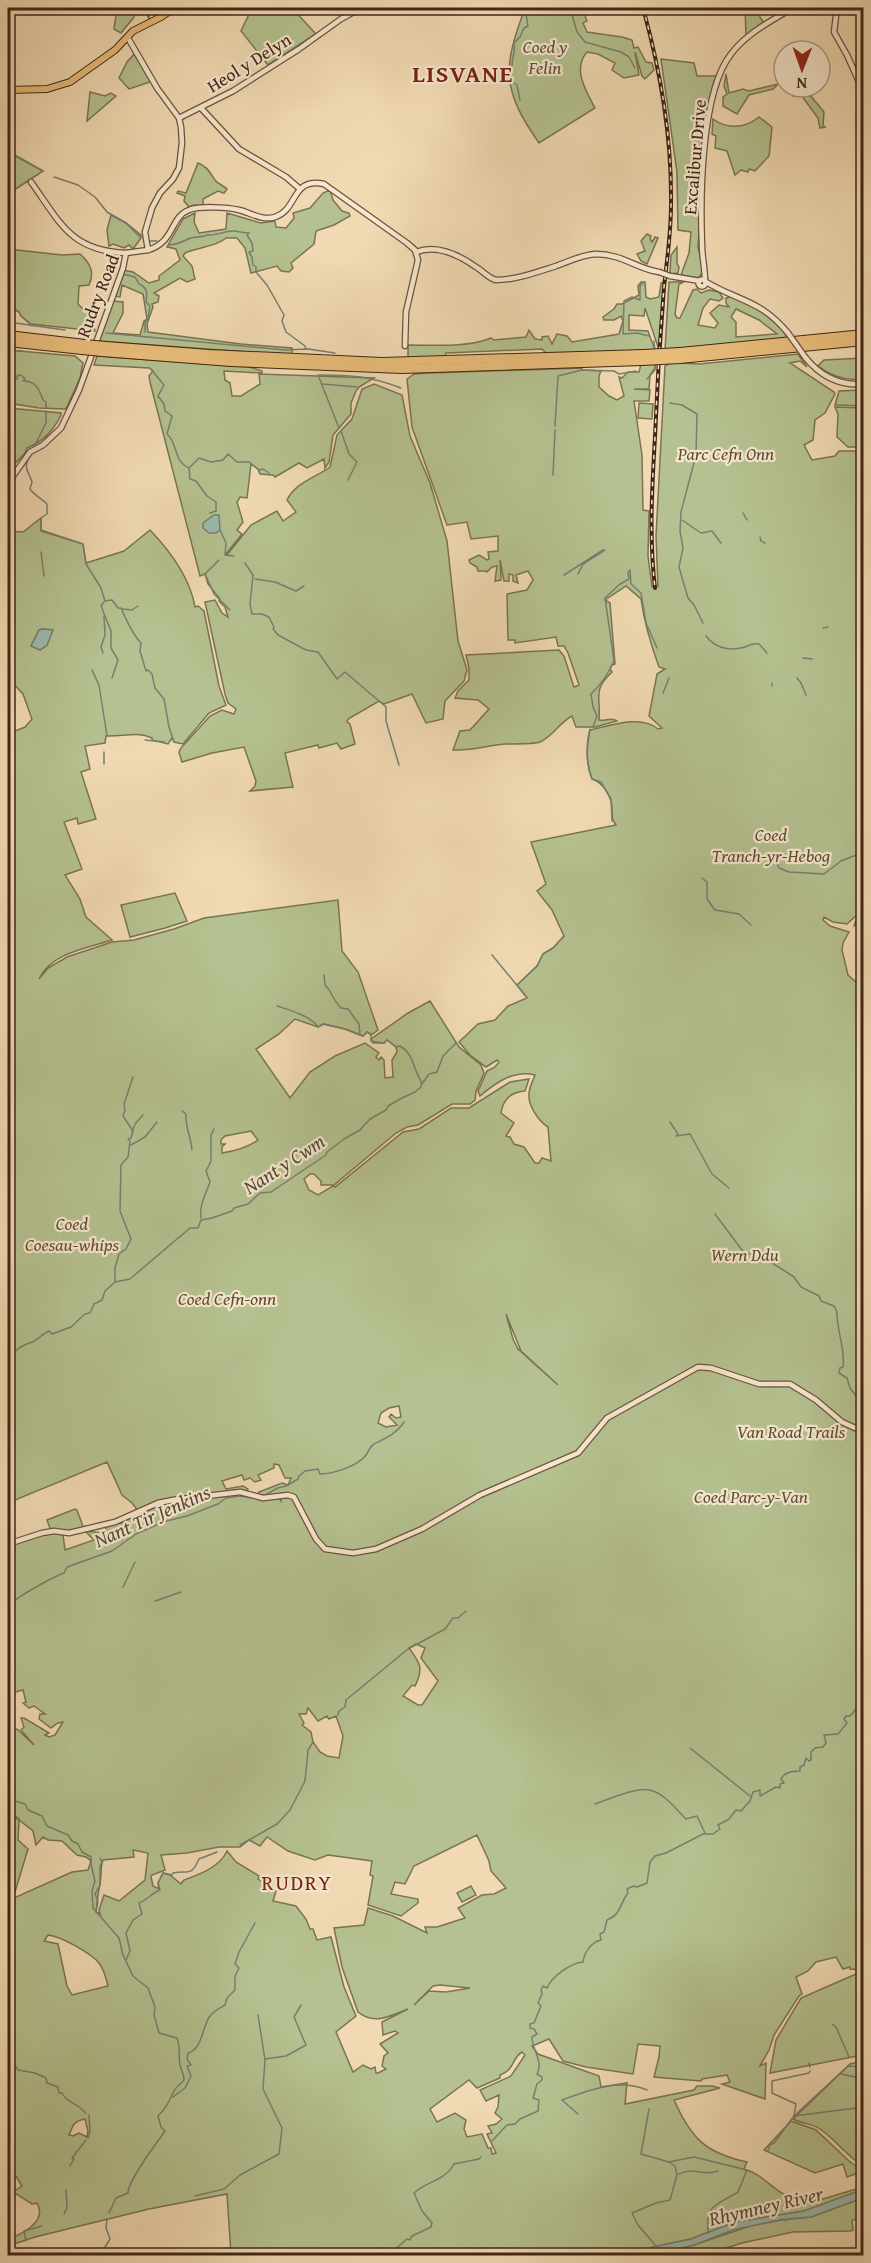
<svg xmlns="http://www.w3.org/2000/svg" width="871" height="2263" viewBox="0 0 871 2263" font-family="'Gentium Book Plus',serif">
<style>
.green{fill:#b5c190;stroke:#7a7452;stroke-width:1.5;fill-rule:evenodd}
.water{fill:#9bbbae;stroke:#767f71;stroke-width:1.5}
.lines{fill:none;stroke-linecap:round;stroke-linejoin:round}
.stream{stroke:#767f71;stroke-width:1.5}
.minor-casing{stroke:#6c533c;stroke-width:7}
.major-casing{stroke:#3f2615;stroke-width:8}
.highway-casing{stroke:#3f2615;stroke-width:10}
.minor{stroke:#f6e7ce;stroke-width:4.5}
.major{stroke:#e8bd7a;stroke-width:6}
.highway{stroke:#e8bd7a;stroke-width:8}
.rail-casing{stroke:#3f2615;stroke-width:4}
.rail{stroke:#f6e7ce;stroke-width:1.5;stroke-dasharray:4.5;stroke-linecap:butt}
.minor-bridge-casing{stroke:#6c533c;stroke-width:7;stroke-linecap:butt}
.highway-bridge-casing{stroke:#3f2615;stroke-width:10;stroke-linecap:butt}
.minor-bridge{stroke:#f6e7ce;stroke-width:4.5}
.highway-bridge{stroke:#e8bd7a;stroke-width:8}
.labels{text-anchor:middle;stroke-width:4.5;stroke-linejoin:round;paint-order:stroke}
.park-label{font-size:18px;font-style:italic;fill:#5c4d34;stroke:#f6e7ce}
.street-label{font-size:18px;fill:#3f2615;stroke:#f6e7ce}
.water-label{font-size:20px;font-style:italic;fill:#564b3b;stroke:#f6e7ce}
.quarter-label{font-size:21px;letter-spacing:1.5px;fill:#7a1f14;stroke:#f6e7ce}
.district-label{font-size:24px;font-weight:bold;letter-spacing:1.5px;fill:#7a1f14;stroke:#f6e7ce}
</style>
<rect width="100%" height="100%" fill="#f1dab3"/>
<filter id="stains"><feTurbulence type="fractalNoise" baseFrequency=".00333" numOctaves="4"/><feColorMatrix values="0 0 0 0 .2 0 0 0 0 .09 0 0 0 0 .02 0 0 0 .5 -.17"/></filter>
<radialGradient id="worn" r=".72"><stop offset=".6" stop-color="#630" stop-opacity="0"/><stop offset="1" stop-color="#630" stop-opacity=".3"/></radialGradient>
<g class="green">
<polygon points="117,8 150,8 147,10 150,20 145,12 138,15 136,12 133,13 134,17 121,33 114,29"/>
<polygon points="252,8 292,8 316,34 268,65 241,31"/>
<path d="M525,8H582L587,21L583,23L587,32L622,37L632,40L634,48L638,47L646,62L652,63L654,70L645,79L642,76L635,52L639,75L624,78L612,70L615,63L598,54L587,52C572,69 586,91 595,108L539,143C501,89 503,67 525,8Z"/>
<polygon points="745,8 754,8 764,23 746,35"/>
<polygon points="135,53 150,78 150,82 129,89 119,78 127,62"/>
<path d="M661,59L694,63L697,76H717L714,81L706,122L698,247C700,258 708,270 698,278L681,275L689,253L691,232L678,230L677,172Z"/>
<polygon points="726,74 729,93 743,89 749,91 778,84 773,89 749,95 737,114 723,106 723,97 727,94 724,86"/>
<polygon points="795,87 809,93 819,87 810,95 824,112 823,125 825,127 820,128 818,118 801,95 794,96 797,93"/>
<polygon points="90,92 105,96 111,93 116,96 87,121"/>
<path d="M759,117L772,127L769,156L755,171L749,169L748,172L741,170L735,175L727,151L715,148L716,136L712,134L713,119C727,129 745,129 759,117Z"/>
<polygon points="8,152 43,171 8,194"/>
<path d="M198,163C207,166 210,173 215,180C218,184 224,186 227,189L224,193L218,191L203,199V206L194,205L189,207L184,201L185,196L177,193L178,191L186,193Z"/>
<path d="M330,190L333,200L342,211L349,213L350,216L334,225L316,231L314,244L291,263L293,268L289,272L281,271L277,266L251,273L245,248L237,238H226C216,247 198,247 185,253L183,256L192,266L195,279L187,282L180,278L154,293L159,296L158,302L152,304L153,307L147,324L148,332L241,344L292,348V355L97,341L113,301L123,302V313L113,333L140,335L144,321L147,319L143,294L122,285L120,297L114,296L123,270L133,272L149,283L159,280V276L180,260L176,249L167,247L183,219L195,213L194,222L199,233L226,229L227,213L261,223L275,221L276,227L286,228L294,218L293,213L310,208L323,193Z"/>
<polygon points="111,215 126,223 141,235 141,238 133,249 129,245 124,248 113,244 109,246 107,230"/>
<polygon points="647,234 651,236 650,239 652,242 655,237 658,238 647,264 641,261 637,254 645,251 641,241"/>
<polygon points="677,247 677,264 679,267 678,273 670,274 671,255"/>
<path d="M8,249L62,255L80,254C90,263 95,272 89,285L79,286L78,304L90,316L95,331L31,324L21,316L19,312L8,305Z"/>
<path d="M641,282H645L646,297L650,299L659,297L661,283L664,282L659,350L645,308L644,316L629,315V330L648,331L655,350L547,354L542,349L446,353L444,358H408V345C435,345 466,348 491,338L494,340L526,337L529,330L535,339L542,340V337L548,336L552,344L557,334L567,336L572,342L619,334L623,321L621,316L614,320H604L603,317L614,309L617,304H622L639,295L638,286Z"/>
<path d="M669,282H684L679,284L675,314L677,318H680L693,290L697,289L701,293L709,290L719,292L723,298L719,301L710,299L703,308L698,325L715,328L718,323L710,313L719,305L729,307L726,303V298C744,289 780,323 788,339L679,349V363L699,364L798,354L807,367L800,361L790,363L834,392L835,394L825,413L815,420L813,440L804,445L812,460L835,456L839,451H863V925L854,926L858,914L847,924L833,922L824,917L823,920L830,926L849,932L843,943L842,950L848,975L857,983L858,987L864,984L863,1970L850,1969V1967L843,1969L836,1957L816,1962L808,1971L796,1977L802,1994L799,1996L774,2035L769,2050L760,2066L766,2063L765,2099L722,2084L730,2082L727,2075L702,2079L701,2081L654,2077L659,2057L660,2046L638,2044L633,2074L586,2067L563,2061L549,2039L532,2046L538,2054L599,2076L601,2087L627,2083L625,2104L694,2090L697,2086H712L720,2088L674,2100C691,2138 705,2153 747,2162L744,2169C769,2176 776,2199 805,2200L806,2204L863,2187V2192H856L804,2211L735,2222L691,2239L653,2247L632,2255H231L227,2194L149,2209L35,2237L8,2246V2240C21,2234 48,2222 37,2203L32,2204L13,2192L22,2186L16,2176L8,2182V1907L16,1897L72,1872L88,1870L91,1861L86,1857L77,1855L62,1841L48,1840L43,1837L36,1845L33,1831L19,1820L18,1840L28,1849L15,1892L8,1902V1815L20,1820L11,1812L10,1810H15L8,1809V1760H9L12,1731L17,1729L34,1745L21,1730L24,1727L21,1718H24L49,1733L45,1735L49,1737L55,1735L63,1722L58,1723L51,1728L39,1719L40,1714H45L34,1706L29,1708L23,1703L26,1702L23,1690L8,1694V1546L44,1534L54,1532L63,1535L65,1550L94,1540L85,1531L103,1533L106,1530L105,1525L121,1523L164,1503L223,1494L164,1499L138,1511L132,1503L122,1495L107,1462L8,1503V734L25,727L32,719L23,694L8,678V578L11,565L8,563V531L23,532L41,518V531L83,544L86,563L124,551L150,530C170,551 190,577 195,607L198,606L204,611L219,686L226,705L209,713L183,744L174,742L172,738L168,744L152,740V738C136,731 123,737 106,736L105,743L85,746L90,769L81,772L96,819L78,824L77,818L64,822L82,869L65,875L80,899L86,917L112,940C87,948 51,953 39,979L48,968L67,957L112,942L134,940L174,929L204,918L338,900L342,951L358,972L378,1030L371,1035L367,1032L363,1036L345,1029L324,1024L318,1027L295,1019L279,1034L256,1049L290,1098L310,1072L335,1056L365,1043L379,1053L376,1057L379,1060L381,1057L384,1060L385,1078L393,1077L392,1060L397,1052L396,1047L387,1040L384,1043H373L371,1039L408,1013L430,1001L459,1047L481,1065L484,1073L476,1091L475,1100L470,1104H452L418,1125L407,1127L396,1133L334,1185H321V1181L314,1174H310L304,1179L309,1190L318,1195L333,1186L335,1187L403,1132L419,1129L451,1108H469L510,1082L529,1079L525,1091C511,1092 503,1099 501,1113L514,1123L506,1136L510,1137L514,1144L524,1147L535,1163H539L542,1158L551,1161L548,1127C538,1121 528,1105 529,1094C529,1087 533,1081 535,1075C514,1069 494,1084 480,1096L478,1091L487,1071L495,1067L499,1062L497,1060L486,1067L470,1055L459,1042L478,1024L495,1020L508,1006L527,998L517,985L537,966L543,954L553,948L564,936L552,910L537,891L546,884L531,842L616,825C609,816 614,810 611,801C608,791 601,782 592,779C586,763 586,746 590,730C609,726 641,714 658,729L662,728L649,716L657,674L665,669L659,667C651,645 644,622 641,599L626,586L605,600L610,603L615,664L612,665L610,669L612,672C592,691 601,696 599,720C605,722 611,716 617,721L595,727H576L572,716C560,722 553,736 540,742C535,744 511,744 504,744C486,746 471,751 453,750L460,731L470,730L489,709L478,700L455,698L458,691L469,680V668L466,655L559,650L564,656L574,687L579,685L568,653L564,646H558L556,637L515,643V640H508L507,594L527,590L533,580L528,571L516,575L518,583L513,581V575L509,574V581H504L500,560L501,580L495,581L497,566L492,567L487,572L486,571H478L477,567L470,563L469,560L479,555L487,560L489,559L488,552L498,551V536L471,539L467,522L447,525L412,427L407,379L414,374L429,373L582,368V370L601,371L599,376V387L609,396L617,400L624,396L619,377L622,378L628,372H639L641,364L655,363V368L650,375L649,389H634L650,390L649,401H634L642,455L643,510L649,511L648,556L652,587L658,586L656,536L665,366L670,363V350H665ZM736,309L759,320L777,334L736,337V322L731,317ZM42,629L52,631L47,645L40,650L31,646L39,630ZM251,1131L258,1140C247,1148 235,1151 222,1153V1147L225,1144H221V1140L225,1136ZM506,1314L521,1351L558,1385L518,1349L513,1339ZM399,1406L401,1417L396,1418L391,1414L389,1417L397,1425L386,1427L378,1423L381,1413L389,1408ZM274,1464L279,1465L285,1478H291L288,1485L282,1483L259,1492V1495L268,1496L283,1493L285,1496L281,1497V1501L279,1498L265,1500L246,1494L248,1489L243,1486L226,1489L222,1481L242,1475L244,1480L250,1478L255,1482L261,1480L258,1475L274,1468ZM416,1644L425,1648L421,1658L438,1681L422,1705H418L403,1696L412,1685L415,1686C424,1668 420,1663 409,1648ZM308,1708L318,1721L327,1716L329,1719L336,1716L343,1736L339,1758L327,1756L320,1752L313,1742L311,1732L302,1725L304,1723L299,1714H306ZM477,1835L489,1861L491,1871L506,1888L494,1894L482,1895L458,1908L465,1918L437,1927H425L427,1933L393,1916L368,1908L364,1925L334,1928L342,1967L358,2012C375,2026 391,2015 408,2009L382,2022L383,2035L395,2031L398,2033L380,2044L388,2053L384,2056L382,2066L386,2069L378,2073H376L375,2067L371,2069L363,2065L353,2072L336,2032L356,2016L344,1987L331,1937L317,1940L313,1929H310L306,1919L296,1906L273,1901L276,1891L258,1879L259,1876L236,1862L227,1851C220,1867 200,1874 184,1880L181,1884L170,1875L163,1873L158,1883L159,1889L153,1886L151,1877L152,1875L165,1870L161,1855L187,1853L219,1847H240L249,1840L260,1846L267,1837L288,1851L315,1860L328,1855L372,1861L370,1875L373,1876L368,1905L401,1916L418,1903V1899L391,1894L395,1882L405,1884L414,1866ZM133,1850L148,1853L145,1880L119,1901L104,1895L99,1910L100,1914L96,1912C97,1902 98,1893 100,1884C102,1875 100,1868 103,1860L134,1857ZM48,1935C60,1936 91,1953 99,1963C104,1969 106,1978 108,1986L72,1995L67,1986L58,1944L44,1941ZM440,1985L470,1988L446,1992L429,1991L414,2005L433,1986ZM522,2052L525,2055L511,2076L480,2090L486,2101L499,2095L498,2107L495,2113L502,2119L496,2124L488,2126L492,2133L487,2134L496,2153L492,2154L491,2148H488L482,2134L467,2137L464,2129L466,2120L455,2113L437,2122L430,2109L469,2080L477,2088L500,2078V2075C515,2070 511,2059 522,2052ZM85,2119L88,2131L87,2137L79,2133L73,2136L69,2135C73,2126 73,2121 85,2119Z"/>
<polygon points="8,350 75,356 83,363 80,378 66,409 39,408 8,403"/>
<path d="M97,356L249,367L262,371V373L224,371L225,380L230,383L232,396H241L260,384L259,374L374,378L359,387L356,391L351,403V414L333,435L329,462L325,468L324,459L307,468L299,463L275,477L273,475L260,474L258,469L251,464L247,498L240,497L237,502L243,522L237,530L242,534L226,554L227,555L251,525L277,511L283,521L296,512L287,500C296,482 315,478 330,467L337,435L352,419L362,389L374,384L402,395L410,436L430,483L447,541L458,641L467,670L464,681L445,701L443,719L426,723L412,694L384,704L379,701L348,719L347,722L350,724L355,744L341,749L337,743L319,748L318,745L285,753L293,787L250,791L255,786L256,781L244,747L212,753L182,762L179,752L181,748L210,716L222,710L234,714L236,709L228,703L225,694L205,602L215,600L222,613L228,617L225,607L219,601L220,599L208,584L205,574L200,576L150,382L149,376L153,371L149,368L94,365Z"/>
<path d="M863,358V379C847,381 831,376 818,366L824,360Z"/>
<polygon points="863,390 863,406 835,405 839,391"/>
<polygon points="639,403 653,404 652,419 638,418"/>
<polygon points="835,407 863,408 863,447 848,447 837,437 838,414"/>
<path d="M8,408L61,413V415C53,431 44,441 27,448L25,453L8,471Z"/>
<polygon points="175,893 187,921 165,928 130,937 121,905"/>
<polygon points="75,1509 77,1510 84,1529 70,1532 51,1531 47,1520"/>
<polygon points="471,1886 476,1895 462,1902 457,1893"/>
<polygon points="863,1971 863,2055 770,2073 776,2040 801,1998"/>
<path d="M863,2061H864L863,2166C847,2156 836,2140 820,2129C811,2123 802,2124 793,2119L850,2064Z"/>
<polygon points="791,2121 816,2130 849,2161 863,2171 847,2177 843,2164 815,2173 764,2150"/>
<polygon points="863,2198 863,2214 858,2215 858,2219 852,2220 853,2230 851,2231 793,2232 742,2243 704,2255 652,2256 694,2245 750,2226 787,2219 811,2217"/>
</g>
<g class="water">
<polygon points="214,515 219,515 220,530 216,533 209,533 203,528 203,523"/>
<polygon points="43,629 53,630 47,645 40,650 31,646 39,630"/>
<polygon points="856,2192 863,2192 863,2198 811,2217 787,2219 786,2221 784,2219 733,2230 694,2245 650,2255 632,2255 653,2247 691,2239 735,2222 804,2211"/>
</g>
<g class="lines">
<g class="stream">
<polyline points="570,8 577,32 585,42 621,52 629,57 635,68"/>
<polyline points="507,81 511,74"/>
<path d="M520,100L517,85L513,82L510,71L512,69C511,59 516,53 514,43L520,37L524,28L528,26L526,14L532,8"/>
<polyline points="8,151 43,171"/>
<polyline points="54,177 78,185 95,197 107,212 126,223 141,238"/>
<polyline points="149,241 157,241"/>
<path d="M169,245C177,244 181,243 188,239C194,236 201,238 207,235C217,236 223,231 233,231C238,231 243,233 249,233L247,235L252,243L253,251L249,252L252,257L253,265L256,267V272L267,285L284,315L282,321L286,332L305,346L306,349"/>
<path d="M123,274L135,277L139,284C148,288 147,293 146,302L150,306L148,319L145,322V332"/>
<polyline points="643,283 640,286 640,300 632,297 624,301 623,334 637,333 649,336"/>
<polyline points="10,307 19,312 21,316 32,326"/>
<polyline points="8,322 65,330"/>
<polyline points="106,333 285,350 308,349 335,353"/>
<polyline points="654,341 655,351"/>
<polyline points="8,350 22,351"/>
<path d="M150,368L164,385L158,396L164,404L165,411L172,416L167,434C178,443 173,461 189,468L190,479L196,481L207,496L216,502V511L210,513"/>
<path d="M8,377L17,379V376L21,375L25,379L23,381C36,381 39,389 43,400L46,402V408"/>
<polyline points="647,379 655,370 655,365"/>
<polyline points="322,384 357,387"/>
<polyline points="670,403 682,405 697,414 696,455 681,512 680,531 683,548 679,567 688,598 694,605 703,623"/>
<polyline points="555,426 558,376 582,370 614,371 619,374 636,371"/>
<path d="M339,428L318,375C351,375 370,376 401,388"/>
<polyline points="341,431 349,454 357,462 348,480"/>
<polyline points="35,445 46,423 46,411"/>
<path d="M31,454C22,469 28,469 32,482L30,489C34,495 41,498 47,504V514L41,518V530L83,544L86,564L101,588L105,601L112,600L118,608H121C126,619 132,634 141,643L140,651L146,671L148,670L152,674L155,688L164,699L169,727L174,742"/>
<polyline points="189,468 199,458 211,462 223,460 228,454 237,462 249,462 259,470 263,469 269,473"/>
<polyline points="553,475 555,430"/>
<polyline points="743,513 747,520"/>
<polyline points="682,520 701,533 712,531 721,543"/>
<polyline points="220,530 226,543 225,555 234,556"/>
<polyline points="760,537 761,541 765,543"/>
<polyline points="41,552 44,576"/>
<polyline points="219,560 205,574 214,594 230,610"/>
<polyline points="245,563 253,575 250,604 252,614 262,614 269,617 274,627 273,629 278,635 306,650 318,652 337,679 345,672 386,707 386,721 399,765"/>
<polyline points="630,571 631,584 641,593 646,623 657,648"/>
<polyline points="578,574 583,564 605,550"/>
<polyline points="564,575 603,550"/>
<polyline points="255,579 275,582 296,591 304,586"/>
<polyline points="104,602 101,606 111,631 111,648 118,660 112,678"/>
<polyline points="122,609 132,610 138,606"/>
<polyline points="823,628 828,627"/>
<path d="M706,636C714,647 728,652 745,647C750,645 752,643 759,644L767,653"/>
<polyline points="103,653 101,647 105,635 104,616"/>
<polyline points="803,658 812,659"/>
<polyline points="92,670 99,685 107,736"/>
<polyline points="797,678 801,683 806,695"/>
<polyline points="772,686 772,683"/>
<polyline points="663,693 669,678"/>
<path d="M593,727L597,716L593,707L591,694C601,685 608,674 614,661L605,598L620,584L629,579L628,573L630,570"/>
<path d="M590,729C586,743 586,765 592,779L601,782L611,799L612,821"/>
<polyline points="145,740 164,742"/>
<polyline points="104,752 104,764"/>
<polyline points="777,864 779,868 789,872 824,874 841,861 864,852"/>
<polyline points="702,878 707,882 707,899 715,910 739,914 751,925"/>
<polyline points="492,955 525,995"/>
<path d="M324,975L325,985C332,992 333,1000 341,1008L348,1009L359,1024L360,1034"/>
<polyline points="517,985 537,966 543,954 553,948 564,936"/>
<polyline points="422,1084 429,1074 437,1072 443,1056 456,1043"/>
<path d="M182,1111L186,1114C185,1127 191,1137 192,1150"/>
<polyline points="670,1122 678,1134 676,1136 690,1134 712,1174 729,1188"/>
<polyline points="132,1132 135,1124 143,1115"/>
<polyline points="131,1145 145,1137 157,1122"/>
<path d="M715,1214L745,1254H758L763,1257L794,1277L801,1287L819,1296L821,1301L834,1306C839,1313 836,1317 838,1324C840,1340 845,1352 843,1367L840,1368L839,1373L847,1378L850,1388L864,1406"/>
<path d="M201,1218C199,1204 206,1194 210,1182L206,1171L211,1161V1135L214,1129"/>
<polyline points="115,1282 115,1268 119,1254 126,1249 131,1239 120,1211 121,1165 128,1157 130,1141 128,1139 131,1138 133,1131 123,1116 125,1110 124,1104 133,1077"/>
<path d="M8,1354L11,1356C18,1347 22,1346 32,1342C38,1340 42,1334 49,1331L52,1334L71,1327L85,1314L90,1313L94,1304L102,1300L105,1291L115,1282L130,1279L190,1228H198L201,1220L212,1218L232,1211L234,1208L248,1204L260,1193L271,1192L326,1155L327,1152L344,1139L360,1130L370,1119L386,1110L388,1106L402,1098L415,1092L421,1087V1081C413,1069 414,1054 400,1046L396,1047L387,1040L384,1043L371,1041V1034L367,1032L363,1036L345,1029L323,1024L318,1027C311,1016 289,1010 277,1006"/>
<path d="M263,1496L278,1488L286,1486L298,1479L299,1476L305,1471L318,1469L320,1474C333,1474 358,1466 366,1455C369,1451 369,1447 374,1444C386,1438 397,1433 404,1422"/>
<polyline points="123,1587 135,1562"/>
<polyline points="155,1601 181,1592"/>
<path d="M8,1609C12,1605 13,1601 18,1598C30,1590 53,1577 64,1573L67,1567L112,1551L136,1534L166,1521L187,1516L218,1504L226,1498L239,1496L256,1498"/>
<polyline points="338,1715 339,1711 345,1707 346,1700 408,1649 445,1629 453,1618 458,1618 466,1611"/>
<polyline points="690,1748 750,1796"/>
<path d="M8,1799L25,1804L28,1810L42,1816L47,1826L68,1835L72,1841L78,1844L82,1852L91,1857V1864L95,1881L92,1891L93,1908L119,1938L123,1955L133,1976L148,1988L155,2007L154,2015L159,2033L177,2038C181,2048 178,2056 180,2065C181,2071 184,2073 184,2080C181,2084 176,2087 174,2091C170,2100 165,2110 158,2116L161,2127L165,2131C156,2144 128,2180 128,2193L116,2198L109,2213"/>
<path d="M595,1804C609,1799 636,1787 650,1790C664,1793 677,1810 686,1819L697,1816L705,1833"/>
<polyline points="240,1845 277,1824 290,1810 305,1781 308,1750 313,1742"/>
<polyline points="96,1912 98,1901 95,1894 100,1885 100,1866 102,1862 100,1858"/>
<path d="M126,1960L130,1951L126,1933L133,1920L142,1914L139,1903C147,1900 152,1893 160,1890L158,1883L163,1873L172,1875L173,1873C189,1870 191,1877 199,1859L217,1852"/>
<polyline points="832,2024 836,2027 849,2057"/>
<polyline points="265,2059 286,2056 306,2045 294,2017 301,2005"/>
<path d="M8,2061H12L18,2070L35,2073L46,2078L47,2083L58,2087L59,2093H62C67,2102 73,2102 79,2107C82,2109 83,2111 86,2113"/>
<polyline points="809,2063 810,2067"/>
<polyline points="841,2074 864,2079"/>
<path d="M173,2097L185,2088L191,2076L187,2066L191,2065L187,2059L188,2053C203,2049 202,2026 210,2016C214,2011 220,2008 225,2005L227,1998L235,1990V1976L239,1968L235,1964L239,1952L255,1923"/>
<polyline points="649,2109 641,2154 669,2162"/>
<path d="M578,2114L562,2100C589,2090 619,2078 647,2090"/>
<polyline points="794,2116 796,2104 772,2093 772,2081 809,2073 810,2071"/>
<polyline points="794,2116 848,2066 864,2067"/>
<polyline points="88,2138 90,2132 89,2115"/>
<path d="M492,2141L507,2125L515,2124L520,2119L538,2111L539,2100L533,2098L537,2084L542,2080V2077L537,2074C544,2061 532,2051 532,2037L537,2034L534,2029L530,2028V2024L534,2023L541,2006L538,2003L542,1994L541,1990L543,1986L547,1988C552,1976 571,1963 583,1962C584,1953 591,1942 601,1940L600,1934L604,1932L607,1920C622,1914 619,1904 628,1893L627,1889L633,1886L637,1887L647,1883L650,1862L655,1856L666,1853L703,1834H713L720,1829L718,1825L729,1819L736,1810L741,1811L750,1801L753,1792L760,1790V1796L776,1787L780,1788V1784L784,1783L781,1779C784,1772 793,1771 800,1771V1767L804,1765L806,1758L809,1761L811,1760V1752L815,1748L823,1747L826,1743L824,1735L838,1734L847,1723L844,1719L846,1716H850L857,1708H860L862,1711L864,1709"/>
<polyline points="768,2150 770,2145 774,2143 794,2116 864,2107"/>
<polyline points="70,2166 74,2159 72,2158 86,2140"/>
<path d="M679,2174C696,2166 703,2177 718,2171"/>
<polyline points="195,2196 224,2189 240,2175 279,2154 282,2128 263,2089 265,2060 258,2015"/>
<polyline points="64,2214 67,2208 66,2190"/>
<polyline points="26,2241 24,2231 42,2226"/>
<path d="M656,2246L638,2225L632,2213L656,2203L670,2200L677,2175L675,2166L669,2162L694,2157L747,2170L738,2192C717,2205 705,2204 708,2233"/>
<polyline points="102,2252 110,2239 106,2228 107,2219"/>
<path d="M393,2256V2251L407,2239L410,2240L412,2236L431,2227L432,2223L422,2211L414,2193C427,2181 445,2181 454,2164L479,2159L481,2157"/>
</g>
<g class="minor-casing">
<g id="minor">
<polyline points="837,8 834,32 847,55 864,93"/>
<polyline points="201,108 239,149 286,177 300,189"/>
<polyline points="179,118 233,91 299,49 341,19 361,8"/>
<path d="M31,182C60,222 70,251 126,253"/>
<path d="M148,250C175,242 170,217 189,210C199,206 228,207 239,210C251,213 262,221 275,217C298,210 291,177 324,184L407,243L415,250L418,260L406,312L405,346"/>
<path d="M416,252C436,244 459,255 476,267C483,271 488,278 496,280C516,280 537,272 556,266C570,261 581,255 596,254C622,254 637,269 659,272"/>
<polyline points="670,276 700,281"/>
<circle cx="702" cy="283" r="3.5"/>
<path d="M705,281C705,267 702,258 702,245C700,197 701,92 731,54C746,34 772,20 793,8"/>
<path d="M706,282C738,301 761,300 788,333"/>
<path d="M805,357C820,376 840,386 864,384"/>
<polyline points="8,480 13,476 30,452 43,445 61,428 79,390 123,268 126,253 148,250 145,232 152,208 160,193 173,179 179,168 182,143 181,127 179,118 157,88 128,38"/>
<polyline points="8,1544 42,1533 54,1531 69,1533 115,1522 158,1503 173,1500 240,1492 263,1498 288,1495 294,1497 316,1539 325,1549 353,1553 376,1549 422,1529 480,1495 578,1453 607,1418 698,1367 711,1368 759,1384 790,1384 816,1400 842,1422 864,1432"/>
</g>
</g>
<g class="major-casing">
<polyline id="major" points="8,90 47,89 70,82 115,50 133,31 161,17 174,8"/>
</g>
<g class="highway-casing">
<g id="highway">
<polyline points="8,335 85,344"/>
<polyline points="8,342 82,350"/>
<polyline points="106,346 209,354 382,362 643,354"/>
<polyline points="102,352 231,362 402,369 642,361"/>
<polyline points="680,352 864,334"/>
<polyline points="680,359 864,341"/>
</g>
</g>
<use href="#minor" class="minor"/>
<use href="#major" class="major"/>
<use href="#highway" class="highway"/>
<g class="rail-casing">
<path id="rail" d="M643,8C661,73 672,137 671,205C671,233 667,260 664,287C660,337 657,387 655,437C652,488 649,537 655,588"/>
</g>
<use href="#rail" class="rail"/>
<g class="minor-bridge-casing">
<g id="minor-bridge">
<polyline points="659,272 670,276"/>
<polyline points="788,333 805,357"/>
</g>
</g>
<g class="highway-bridge-casing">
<g id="highway-bridge">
<polyline points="85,344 106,346"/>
<polyline points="82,350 102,352"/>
<polyline points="643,354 680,352"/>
<polyline points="642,361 680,359"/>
</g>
</g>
<use href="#minor-bridge" class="minor-bridge"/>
<use href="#highway-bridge" class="highway-bridge"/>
</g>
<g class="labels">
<g class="park-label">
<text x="545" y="53">Coed y<tspan x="545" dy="21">Felin</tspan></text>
<text x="726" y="460">Parc Cefn Onn</text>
<text x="771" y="841">Coed<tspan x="771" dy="21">Tranch-yr-Hebog</tspan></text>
<text x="72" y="1230">Coed<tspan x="72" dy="21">Coesau-whips</tspan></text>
<text x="745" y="1261">Wern Ddu</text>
<text x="227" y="1305">Coed Cefn-onn</text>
<text x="791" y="1438">Van Road Trails</text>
<text x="751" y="1503">Coed Parc-y-Van</text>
</g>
<g class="street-label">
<text transform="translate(249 63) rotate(-32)" y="6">Heol y Delyn</text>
<text transform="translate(695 157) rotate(-85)" y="6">Excalibur Drive</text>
<text transform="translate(98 296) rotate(-69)" y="6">Rudry Road</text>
</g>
<g class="water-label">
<text transform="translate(284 1164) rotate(-33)" y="7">Nant y Cwm</text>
<text transform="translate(152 1516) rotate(-24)" y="7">Nant Tir Jenkins</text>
<text transform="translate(766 2206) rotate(-13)" y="7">Rhymney River</text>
</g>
<g class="quarter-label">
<text x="297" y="1890">RUDRY</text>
</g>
<g class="district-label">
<text x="463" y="82">LISVANE</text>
</g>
</g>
<rect width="871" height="2263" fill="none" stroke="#f1dab3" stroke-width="30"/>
<rect x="9" y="9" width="853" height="2245" fill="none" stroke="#3f2615" stroke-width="3"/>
<rect x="15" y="15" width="841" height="2233" fill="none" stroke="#3f2615" stroke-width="1.5"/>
<g transform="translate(802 69) rotate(181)"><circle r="28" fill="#f6e7ce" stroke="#ad9a84" stroke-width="1.5"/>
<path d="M0-4.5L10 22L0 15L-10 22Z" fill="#8f2418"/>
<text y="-9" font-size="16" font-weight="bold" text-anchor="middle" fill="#3f2615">N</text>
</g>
<rect width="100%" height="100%" filter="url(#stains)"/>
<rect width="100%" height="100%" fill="url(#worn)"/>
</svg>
